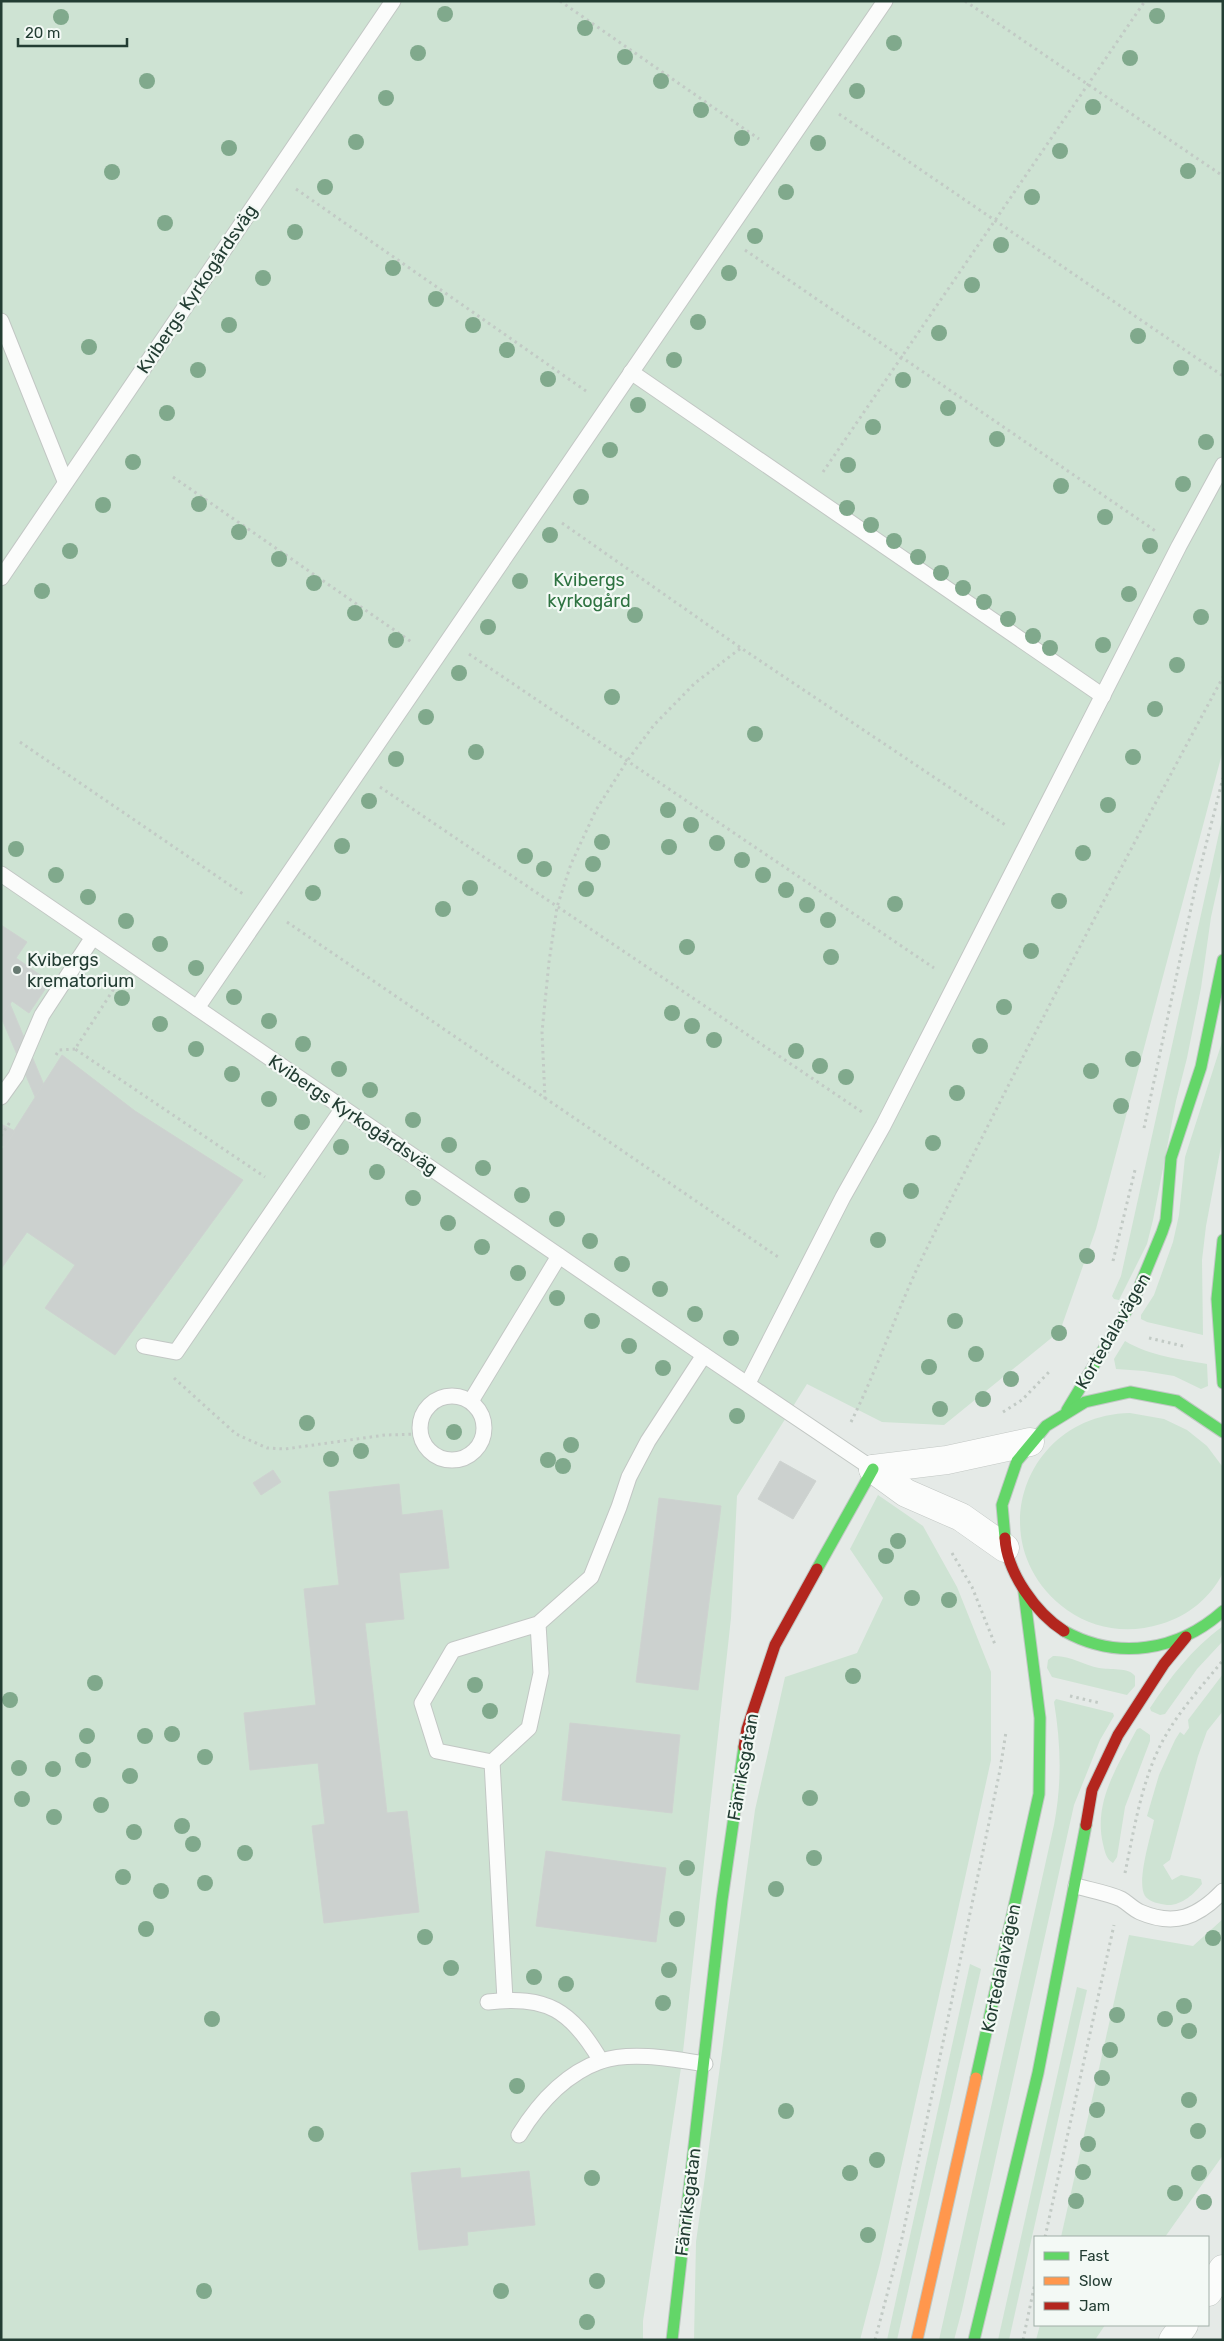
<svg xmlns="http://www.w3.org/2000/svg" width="1224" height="2341" viewBox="0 0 1224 2341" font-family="Rubik,sans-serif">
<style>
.green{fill:#cee3d3}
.building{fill:#ccd1cf;stroke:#ced3d0}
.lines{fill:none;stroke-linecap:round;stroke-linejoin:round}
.lane-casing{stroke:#c2c7c4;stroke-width:17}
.street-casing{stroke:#c2c7c4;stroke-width:29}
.fast-casing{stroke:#c0c8c4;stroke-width:13}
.slow-casing{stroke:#c0c8c4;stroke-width:13}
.jam-casing{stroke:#c0c8c4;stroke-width:13}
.path{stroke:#c2cac5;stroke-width:3;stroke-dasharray:2.5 4;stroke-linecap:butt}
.lane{stroke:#fbfcfb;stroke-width:15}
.street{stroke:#fbfcfb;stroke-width:28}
.fast{stroke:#63d668;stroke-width:11}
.slow{stroke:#ff974d;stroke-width:11}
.jam{stroke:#b3261e;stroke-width:11}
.tree{fill:#80a98c}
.poi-dot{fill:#677a72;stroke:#f3f9f5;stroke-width:2}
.labels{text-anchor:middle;stroke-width:4.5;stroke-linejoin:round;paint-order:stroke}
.street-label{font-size:18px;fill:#233d33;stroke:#f3f9f5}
.park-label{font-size:18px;fill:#2e7341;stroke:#f3f9f5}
.poi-label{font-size:18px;fill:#233d33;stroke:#f3f9f5;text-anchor:start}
</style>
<rect width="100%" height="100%" fill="#e5eae7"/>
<g class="green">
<polygon points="1,1 1223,1 1223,750 1096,1229 1060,1331 944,1425 882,1422 807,1384 737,1496 731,1618 682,2061 643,2321 643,2340 1,2340"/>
<polygon points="1223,815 1223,863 1211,917 1201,988 1187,1058 1176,1101 1153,1220 1147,1244 1119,1300 1114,1299 1112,1296 1121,1276"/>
<polygon points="1223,1039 1223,1136 1206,1226 1202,1260 1203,1335 1147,1322 1141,1319 1141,1315 1154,1295 1173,1242 1179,1215 1185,1157"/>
<path d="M1125,1341C1150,1356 1179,1359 1207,1364L1208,1386L1201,1389L1174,1376L1144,1371L1116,1369L1114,1359Z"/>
<path d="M1130,1413L1164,1419L1187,1430L1207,1446L1222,1466L1223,1573C1210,1598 1188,1616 1161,1624C1129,1634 1095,1630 1067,1610C979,1546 1023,1415 1130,1413Z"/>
<polygon points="878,1495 923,1526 957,1587 991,1672 991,1760 880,2263 860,2340 694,2340 696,2242 755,1810 785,1677 857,1653 883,1598 850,1549"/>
<path d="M1223,1626V1641L1197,1669L1165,1714L1160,1715L1151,1711L1150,1708C1171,1676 1192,1649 1223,1626Z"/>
<path d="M1053,1656C1069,1655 1084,1665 1099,1668C1109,1670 1129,1667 1135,1676V1686L1127,1695L1052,1677L1047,1668L1048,1660Z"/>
<path d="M1223,1674V1711L1207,1731L1198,1756L1170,1860L1163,1865L1172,1880L1181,1875L1201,1879L1202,1884C1194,1894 1181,1906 1167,1905C1160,1904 1149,1902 1145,1896C1136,1882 1151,1836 1154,1820L1147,1816L1159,1775L1175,1740L1180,1732L1184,1735L1189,1728L1188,1720Z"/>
<path d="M1056,1699L1113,1713L1114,1716L1100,1740L1074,1805L962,2310L954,2340H939L1054,1825C1062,1783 1061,1744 1054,1702Z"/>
<path d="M1140,1728L1150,1735V1741L1125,1807L1117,1857L1113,1863C1106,1859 1105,1852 1103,1844C1093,1802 1118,1765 1137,1729Z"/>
<polygon points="1223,1919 1223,2155 1165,2237 1061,2237 1129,1935 1193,1946"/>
<polygon points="970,1964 981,1969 897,2340 887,2340"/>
<polygon points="1077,1987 1087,1990 1009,2340 998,2340"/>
<polygon points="1040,2325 1105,2325 1095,2340 1036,2340"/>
</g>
<g class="building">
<polygon points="1,925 27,942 16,958 50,982 29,1013 12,1001 1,1017"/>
<polygon points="10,1004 44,1085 36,1099 1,1017"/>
<polygon points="62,1055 135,1111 243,1180 115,1355 45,1308 75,1265 27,1232 1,1269 1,1151"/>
<polygon points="1,1124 15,1131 5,1147 1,1145"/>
<polygon points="780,1461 816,1481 793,1519 758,1499"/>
<polygon points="273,1470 281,1482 261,1495 253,1483"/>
<polygon points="399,1484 402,1515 442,1510 449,1568 399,1573 404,1619 365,1623 387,1813 407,1811 419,1912 324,1923 312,1826 325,1824 318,1763 250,1770 244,1713 316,1705 304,1589 339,1585 329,1492"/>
<polygon points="659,1498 721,1506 698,1690 636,1682"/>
<polygon points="570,1723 680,1735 672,1813 562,1800"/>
<polygon points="546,1851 666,1868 656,1942 536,1926"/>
<polygon points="460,2168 461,2178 529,2171 535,2225 467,2232 468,2245 419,2250 411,2173"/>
</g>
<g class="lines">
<g class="lane-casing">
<g id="lane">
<polyline points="1,321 65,481"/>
<polyline points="631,372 1103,696"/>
<polyline points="1,578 393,1"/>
<polyline points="1,874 704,1355 873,1469"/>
<polyline points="197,1008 885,1"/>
<polyline points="1,1097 16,1076 42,1015 93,937"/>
<polyline points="144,1346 176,1352 343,1108"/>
<polyline points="748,1383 843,1197 883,1126 1179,546 1223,465"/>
<circle cx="452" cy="1428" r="32"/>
<polyline points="471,1401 559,1256"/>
<polyline points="538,1624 541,1673 529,1728 492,1762 437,1751 422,1703 453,1650 538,1624 591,1577 619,1507 629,1477 648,1441 704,1355"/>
<polyline points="492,1762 505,2000"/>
<path d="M1076,1886C1090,1890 1108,1893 1121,1899C1128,1903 1133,1909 1140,1912C1175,1927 1198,1917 1223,1891"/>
<path d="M488,2002C547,1995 571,2010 601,2061"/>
<path d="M519,2135C538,2104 565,2074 601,2061C632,2051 673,2059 705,2064"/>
</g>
</g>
<g class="street-casing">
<g id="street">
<polyline points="873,1469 947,1460 1030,1442"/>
<polyline points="873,1469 906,1493 961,1517 1005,1548"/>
<polyline points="1208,2292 1223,2269"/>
<polyline points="1173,2340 1184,2325"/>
</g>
</g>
<g class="fast-casing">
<g id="fast">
<polyline points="1223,1240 1217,1299 1223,1383"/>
<polyline points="1067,1410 1136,1295 1162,1232 1166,1220 1171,1158 1201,1067 1223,960"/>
<polyline points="1005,1538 1002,1505 1017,1461 1046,1426 1085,1402 1130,1392 1177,1401 1223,1432"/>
<polyline points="817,1569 873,1469"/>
<path d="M1064,1631C1118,1661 1178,1651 1223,1611"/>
<polyline points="976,2078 1039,1794 1040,1718 1024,1592"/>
<polyline points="672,2340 722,1900 744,1747"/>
<polyline points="974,2340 1038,2073 1086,1825"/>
</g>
</g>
<g class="slow-casing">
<polyline id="slow" points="917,2340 976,2078"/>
</g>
<g class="jam-casing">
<g id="jam">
<path d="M1005,1538C1007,1573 1036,1613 1064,1631"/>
<polyline points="744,1747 747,1729 775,1645 817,1569"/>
<polyline points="1086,1825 1092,1790 1118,1735 1164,1664 1186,1637"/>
</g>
</g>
<g class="path">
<polyline points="560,1 759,139"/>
<polyline points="965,1 1223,176"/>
<polyline points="839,114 1223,376"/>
<polyline points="296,189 586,391"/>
<polyline points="745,250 1157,532"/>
<polyline points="823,472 1145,1"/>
<polyline points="173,477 413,643"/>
<polyline points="562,523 741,648 1007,826"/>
<polyline points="469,654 934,968"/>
<polyline points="20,742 243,894"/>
<polyline points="380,787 862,1112"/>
<polyline points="287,922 781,1259"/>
<polyline points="117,984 75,1049 265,1177"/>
<polyline points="56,1055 59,1050 75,1049"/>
<polyline points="545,1099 542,1032 549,962 557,907 571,864 596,810 627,761 654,725 695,683 741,648"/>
<polyline points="1144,1128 1197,880 1223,778"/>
<polyline points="1,1136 10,1122"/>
<polyline points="1113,1261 1135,1170"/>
<polyline points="1149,1338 1187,1347"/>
<polyline points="174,1378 236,1434 267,1448 285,1449 385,1435 421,1434"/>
<polyline points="1003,1412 1022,1400 1049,1372"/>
<path d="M851,1422C879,1366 898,1306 926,1250C1021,1057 1121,866 1223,677"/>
<polyline points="952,1553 972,1587 996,1647"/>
<polyline points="1070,1696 1100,1703"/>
<path d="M1125,1873C1135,1825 1143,1771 1169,1730C1184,1705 1205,1683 1223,1660"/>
<polyline points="1045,2237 1114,1925"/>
<polyline points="875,2340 902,2238 1000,1770 1006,1732"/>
<polyline points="1023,2340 1035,2283"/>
</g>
<use href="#lane" class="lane"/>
<use href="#street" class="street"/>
<use href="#fast" class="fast"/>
<use href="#slow" class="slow"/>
<use href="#jam" class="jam"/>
</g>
<g class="tree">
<circle cx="445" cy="14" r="8"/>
<circle cx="1157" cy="16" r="8"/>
<circle cx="61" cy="17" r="8"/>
<circle cx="585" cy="28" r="8"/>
<circle cx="894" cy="43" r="8"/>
<circle cx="418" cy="53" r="8"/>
<circle cx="625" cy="57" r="8"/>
<circle cx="1130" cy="58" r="8"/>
<circle cx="147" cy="81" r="8"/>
<circle cx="661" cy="81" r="8"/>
<circle cx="857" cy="91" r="8"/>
<circle cx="386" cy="98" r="8"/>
<circle cx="1093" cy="107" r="8"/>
<circle cx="701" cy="110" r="8"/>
<circle cx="742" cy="138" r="8"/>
<circle cx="356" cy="142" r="8"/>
<circle cx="818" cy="143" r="8"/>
<circle cx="229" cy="148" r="8"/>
<circle cx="1060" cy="151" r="8"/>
<circle cx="1188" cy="171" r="8"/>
<circle cx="112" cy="172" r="8"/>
<circle cx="325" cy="187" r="8"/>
<circle cx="786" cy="192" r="8"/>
<circle cx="1032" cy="197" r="8"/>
<circle cx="165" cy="223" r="8"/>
<circle cx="295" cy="232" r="8"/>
<circle cx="755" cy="236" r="8"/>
<circle cx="1001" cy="245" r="8"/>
<circle cx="393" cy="268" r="8"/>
<circle cx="729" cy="273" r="8"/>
<circle cx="263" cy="278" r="8"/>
<circle cx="972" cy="285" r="8"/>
<circle cx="436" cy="299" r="8"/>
<circle cx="698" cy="322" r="8"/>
<circle cx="229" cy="325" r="8"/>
<circle cx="473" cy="325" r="8"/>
<circle cx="939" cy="333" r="8"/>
<circle cx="1138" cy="336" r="8"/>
<circle cx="89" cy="347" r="8"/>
<circle cx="507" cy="350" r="8"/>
<circle cx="674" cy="360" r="8"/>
<circle cx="1181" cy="368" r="8"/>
<circle cx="198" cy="370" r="8"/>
<circle cx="548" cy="379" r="8"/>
<circle cx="903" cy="380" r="8"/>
<circle cx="638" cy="405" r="8"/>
<circle cx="948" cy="408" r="8"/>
<circle cx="167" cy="413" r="8"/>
<circle cx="873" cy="427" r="8"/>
<circle cx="997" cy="439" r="8"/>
<circle cx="1206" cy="442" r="8"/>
<circle cx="610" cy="450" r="8"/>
<circle cx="133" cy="462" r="8"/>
<circle cx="848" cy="465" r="8"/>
<circle cx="1183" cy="484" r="8"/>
<circle cx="1061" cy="486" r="8"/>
<circle cx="581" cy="497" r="8"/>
<circle cx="199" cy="504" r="8"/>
<circle cx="103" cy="505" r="8"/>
<circle cx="847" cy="508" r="8"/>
<circle cx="1105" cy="517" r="8"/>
<circle cx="871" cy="525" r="8"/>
<circle cx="239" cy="532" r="8"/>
<circle cx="550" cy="535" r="8"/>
<circle cx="894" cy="541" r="8"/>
<circle cx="1150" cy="546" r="8"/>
<circle cx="70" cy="551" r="8"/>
<circle cx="918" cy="557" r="8"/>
<circle cx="279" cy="559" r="8"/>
<circle cx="941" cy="573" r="8"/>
<circle cx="520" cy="581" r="8"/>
<circle cx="314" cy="583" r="8"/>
<circle cx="963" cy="588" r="8"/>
<circle cx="42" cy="591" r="8"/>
<circle cx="1129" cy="594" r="8"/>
<circle cx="984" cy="602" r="8"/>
<circle cx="355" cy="613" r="8"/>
<circle cx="635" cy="615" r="8"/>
<circle cx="1201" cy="617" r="8"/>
<circle cx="1008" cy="619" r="8"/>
<circle cx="488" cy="627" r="8"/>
<circle cx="1033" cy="636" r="8"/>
<circle cx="396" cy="640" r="8"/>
<circle cx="1103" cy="645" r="8"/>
<circle cx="1050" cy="648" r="8"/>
<circle cx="1177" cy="665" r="8"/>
<circle cx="459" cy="673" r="8"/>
<circle cx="612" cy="697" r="8"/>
<circle cx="1155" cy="709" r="8"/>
<circle cx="426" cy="717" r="8"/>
<circle cx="755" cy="734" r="8"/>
<circle cx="476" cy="752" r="8"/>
<circle cx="1133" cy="757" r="8"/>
<circle cx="396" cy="759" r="8"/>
<circle cx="369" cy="801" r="8"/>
<circle cx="1108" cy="805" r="8"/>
<circle cx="668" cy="810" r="8"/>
<circle cx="691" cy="825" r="8"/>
<circle cx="602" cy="842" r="8"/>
<circle cx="717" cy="843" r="8"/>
<circle cx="342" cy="846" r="8"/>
<circle cx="669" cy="847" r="8"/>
<circle cx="16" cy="849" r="8"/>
<circle cx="1083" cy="853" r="8"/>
<circle cx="525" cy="856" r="8"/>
<circle cx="742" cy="860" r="8"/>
<circle cx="593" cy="864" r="8"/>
<circle cx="544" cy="869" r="8"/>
<circle cx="56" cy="875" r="8"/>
<circle cx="763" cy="875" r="8"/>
<circle cx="470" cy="888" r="8"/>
<circle cx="586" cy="889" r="8"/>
<circle cx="786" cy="890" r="8"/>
<circle cx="313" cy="893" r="8"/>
<circle cx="88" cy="897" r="8"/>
<circle cx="1059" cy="901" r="8"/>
<circle cx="895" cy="904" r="8"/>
<circle cx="807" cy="905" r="8"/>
<circle cx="443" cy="909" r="8"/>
<circle cx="828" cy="920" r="8"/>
<circle cx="126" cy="921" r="8"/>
<circle cx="160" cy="944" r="8"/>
<circle cx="687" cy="947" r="8"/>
<circle cx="1031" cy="951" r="8"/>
<circle cx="831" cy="957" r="8"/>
<circle cx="196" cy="968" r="8"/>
<circle cx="234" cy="997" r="8"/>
<circle cx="122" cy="998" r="8"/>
<circle cx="1004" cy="1007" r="8"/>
<circle cx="672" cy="1013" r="8"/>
<circle cx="269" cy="1021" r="8"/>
<circle cx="160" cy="1024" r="8"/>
<circle cx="692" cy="1026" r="8"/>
<circle cx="714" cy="1040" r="8"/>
<circle cx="303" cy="1044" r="8"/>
<circle cx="980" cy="1046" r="8"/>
<circle cx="196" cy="1049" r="8"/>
<circle cx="796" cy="1051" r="8"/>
<circle cx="1133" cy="1059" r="8"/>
<circle cx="820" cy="1066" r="8"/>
<circle cx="339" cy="1069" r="8"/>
<circle cx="1091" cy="1071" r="8"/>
<circle cx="232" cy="1074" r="8"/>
<circle cx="846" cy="1077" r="8"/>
<circle cx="370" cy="1090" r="8"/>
<circle cx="957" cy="1093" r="8"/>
<circle cx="269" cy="1099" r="8"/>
<circle cx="1121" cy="1106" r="8"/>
<circle cx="413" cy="1120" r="8"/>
<circle cx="302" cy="1122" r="8"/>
<circle cx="933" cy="1143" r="8"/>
<circle cx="449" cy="1145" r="8"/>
<circle cx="341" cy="1147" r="8"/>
<circle cx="483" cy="1168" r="8"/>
<circle cx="377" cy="1172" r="8"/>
<circle cx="911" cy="1191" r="8"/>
<circle cx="522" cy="1195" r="8"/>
<circle cx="413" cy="1198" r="8"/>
<circle cx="557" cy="1219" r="8"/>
<circle cx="448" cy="1223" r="8"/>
<circle cx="878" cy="1240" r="8"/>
<circle cx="590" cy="1241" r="8"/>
<circle cx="482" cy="1247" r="8"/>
<circle cx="1087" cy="1256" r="8"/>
<circle cx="622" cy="1264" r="8"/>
<circle cx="518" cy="1273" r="8"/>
<circle cx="660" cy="1289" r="8"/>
<circle cx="557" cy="1298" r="8"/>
<circle cx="695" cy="1314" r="8"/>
<circle cx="592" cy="1321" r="8"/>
<circle cx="955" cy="1321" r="8"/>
<circle cx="1059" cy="1333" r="8"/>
<circle cx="731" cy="1338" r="8"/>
<circle cx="629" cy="1346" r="8"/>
<circle cx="976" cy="1354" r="8"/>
<circle cx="929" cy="1367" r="8"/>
<circle cx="663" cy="1368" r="8"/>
<circle cx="1011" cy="1379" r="8"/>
<circle cx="983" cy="1399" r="8"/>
<circle cx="940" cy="1409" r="8"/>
<circle cx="737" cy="1416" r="8"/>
<circle cx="307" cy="1423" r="8"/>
<circle cx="454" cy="1432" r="8"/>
<circle cx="571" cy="1445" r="8"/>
<circle cx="361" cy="1451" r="8"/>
<circle cx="331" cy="1459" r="8"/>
<circle cx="548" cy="1460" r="8"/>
<circle cx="563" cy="1466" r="8"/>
<circle cx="898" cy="1541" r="8"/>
<circle cx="886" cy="1556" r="8"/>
<circle cx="912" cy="1598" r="8"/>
<circle cx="949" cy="1600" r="8"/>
<circle cx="853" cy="1676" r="8"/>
<circle cx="95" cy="1683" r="8"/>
<circle cx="475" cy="1685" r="8"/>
<circle cx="10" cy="1700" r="8"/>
<circle cx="490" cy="1711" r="8"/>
<circle cx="172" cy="1734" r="8"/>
<circle cx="87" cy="1736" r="8"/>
<circle cx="145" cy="1736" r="8"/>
<circle cx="205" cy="1757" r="8"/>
<circle cx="83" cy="1760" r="8"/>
<circle cx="19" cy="1768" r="8"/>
<circle cx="53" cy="1769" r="8"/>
<circle cx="130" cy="1776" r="8"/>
<circle cx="810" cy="1798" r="8"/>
<circle cx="22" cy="1799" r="8"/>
<circle cx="101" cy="1805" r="8"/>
<circle cx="54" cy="1817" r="8"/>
<circle cx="182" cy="1826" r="8"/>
<circle cx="134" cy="1832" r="8"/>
<circle cx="193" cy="1844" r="8"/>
<circle cx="245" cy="1853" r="8"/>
<circle cx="814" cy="1858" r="8"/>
<circle cx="687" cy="1868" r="8"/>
<circle cx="123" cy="1877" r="8"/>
<circle cx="205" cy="1883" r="8"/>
<circle cx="776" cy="1889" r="8"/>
<circle cx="161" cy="1891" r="8"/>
<circle cx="677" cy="1919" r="8"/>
<circle cx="146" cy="1929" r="8"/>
<circle cx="425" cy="1937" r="8"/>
<circle cx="1213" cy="1938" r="8"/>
<circle cx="451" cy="1968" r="8"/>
<circle cx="669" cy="1970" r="8"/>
<circle cx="534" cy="1977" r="8"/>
<circle cx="566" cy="1984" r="8"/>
<circle cx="663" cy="2003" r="8"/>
<circle cx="1184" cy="2006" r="8"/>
<circle cx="1117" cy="2015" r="8"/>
<circle cx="212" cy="2019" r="8"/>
<circle cx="1165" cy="2019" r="8"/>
<circle cx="1189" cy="2031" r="8"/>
<circle cx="1110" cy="2050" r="8"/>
<circle cx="1102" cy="2078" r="8"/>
<circle cx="517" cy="2086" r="8"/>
<circle cx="1189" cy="2100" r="8"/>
<circle cx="1097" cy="2110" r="8"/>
<circle cx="786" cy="2111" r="8"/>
<circle cx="1198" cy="2131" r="8"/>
<circle cx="316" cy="2134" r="8"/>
<circle cx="1088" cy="2144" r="8"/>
<circle cx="877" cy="2160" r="8"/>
<circle cx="1083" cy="2172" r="8"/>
<circle cx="850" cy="2173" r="8"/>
<circle cx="1199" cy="2173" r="8"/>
<circle cx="592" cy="2178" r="8"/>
<circle cx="1175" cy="2193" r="8"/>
<circle cx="1076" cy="2201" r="8"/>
<circle cx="1204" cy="2202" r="8"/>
<circle cx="868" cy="2235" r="8"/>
<circle cx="597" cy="2281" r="8"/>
<circle cx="204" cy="2291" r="8"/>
<circle cx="501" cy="2291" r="8"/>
<circle cx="587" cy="2322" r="8"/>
</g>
<circle class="poi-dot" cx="17" cy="970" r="5"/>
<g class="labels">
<g class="street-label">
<text transform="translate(197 289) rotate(-56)" y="6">Kvibergs Kyrkogårdsväg</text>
<text transform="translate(353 1115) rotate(34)" y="6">Kvibergs Kyrkogårdsväg</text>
<text transform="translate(1113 1331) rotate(-60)" y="6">Kortedalavägen</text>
<text transform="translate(743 1767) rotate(-80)" y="6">Fänriksgatan</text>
<text transform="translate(1001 1968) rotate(-78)" y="6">Kortedalavägen</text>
<text transform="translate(688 2202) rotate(-83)" y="6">Fänriksgatan</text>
</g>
<g class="park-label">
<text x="589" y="586">Kvibergs<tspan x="589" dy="21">kyrkogård</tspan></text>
</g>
<g class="poi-label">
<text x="27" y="966">Kvibergs<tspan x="27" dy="21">krematorium</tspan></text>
</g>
</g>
<rect width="1224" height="2341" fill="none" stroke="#233d33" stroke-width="5"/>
<rect x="1034" y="2236" width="175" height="90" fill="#f3f9f5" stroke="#a0aea7"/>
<rect x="1044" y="2252" width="25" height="8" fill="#63d668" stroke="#a0aea7"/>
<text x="1079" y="2261" font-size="15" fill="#233d33">Fast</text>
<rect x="1044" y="2277" width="25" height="8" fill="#ff974d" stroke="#a0aea7"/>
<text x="1079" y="2286" font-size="15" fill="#233d33">Slow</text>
<rect x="1044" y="2302" width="25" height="8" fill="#b3261e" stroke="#a0aea7"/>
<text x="1079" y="2311" font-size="15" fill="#233d33">Jam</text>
<path d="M18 38v8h109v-8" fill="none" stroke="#233d33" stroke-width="2.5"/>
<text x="25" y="38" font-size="15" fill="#233d33" stroke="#f3f9f5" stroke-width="4" paint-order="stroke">20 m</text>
</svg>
